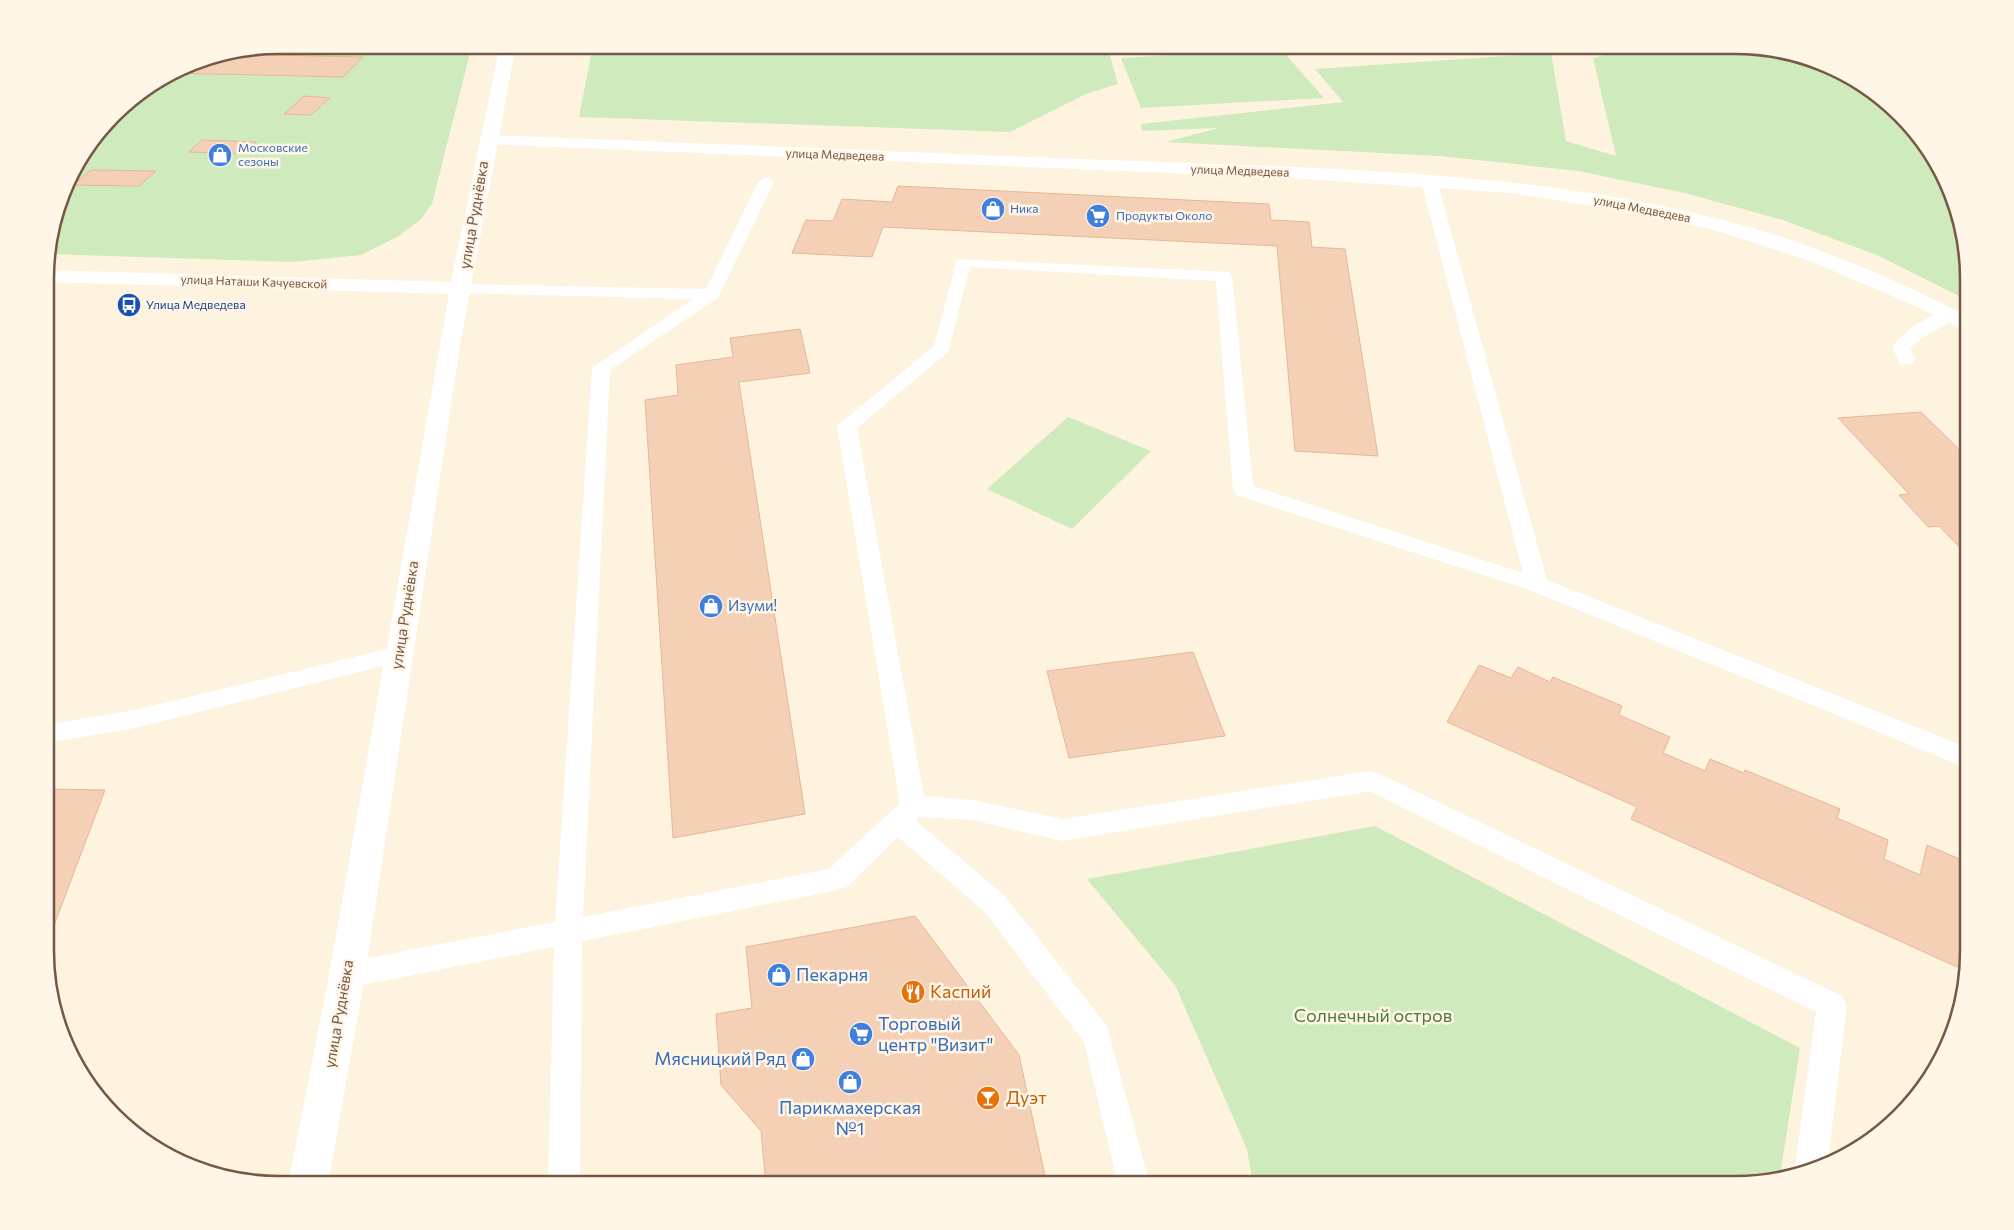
<svg xmlns="http://www.w3.org/2000/svg" width="2014" height="1230" viewBox="0 0 2014 1230" font-family="Commissioner,sans-serif">
<style>
.green{fill:#cfebbe}
.building{fill:#f4d0b6;stroke:#e8b795}
.lines{fill:none;stroke-linecap:round;stroke-linejoin:round}
.service{fill:#fff;fill-rule:evenodd}
.minor{fill:#fff;fill-rule:evenodd}
.tertiary{fill:#fff;fill-rule:evenodd}
.labels{text-anchor:middle;stroke-width:5;stroke-linejoin:round;paint-order:stroke}
.far-shop-label{font-size:12px;fill:#366cbe;stroke:#fff6e7;text-anchor:start}
.far-street-label{font-size:12px;fill:#755846;stroke:#fff6e7}
.far-transit-label{font-size:12px;fill:#164399;stroke:#fff6e7;text-anchor:start}
.street-label{font-size:15px;fill:#755846;stroke:#fff6e7}
.shop-label{font-size:15px;fill:#366cbe;stroke:#fff6e7;text-anchor:start}
.near-shop-label{font-size:18px;fill:#366cbe;stroke:#fff6e7;text-anchor:start}
.near-food-label{font-size:18px;fill:#c56008;stroke:#fff6e7;text-anchor:start}
.near-park-label{font-size:18px;fill:#4e7c3d;stroke:#fff6e7}
.rim{fill:none;stroke:#755846;stroke-width:2.5}
</style>
<rect width="100%" height="100%" fill="#fdf3df"/>
<g class="green">
<polygon points="278,45 472,45 432,204 420,220 399,236 361,255 293,262 47,254 69,175 124,103 189,63"/>
<polygon points="593,45 1275,45 1109,52 1118,84 1086,94 1010,132 579,117"/>
<polygon points="1646,45 1736,45 1810,57 1865,84 1938,162 1969,263 1969,301 1877,255 1783,220 1685,193 1578,171 1440,156 1166,142 1218,128 1142,131 1141,124 1343,102 1315,69 1551,53 1566,141 1616,156 1593,58"/>
<polygon points="1281,49 1324,98 1141,108 1121,58"/>
<polygon points="1068,417 1151,451 1072,529 987,489"/>
<polygon points="1375,826 1800,1048 1780,1176 1751,1185 1253,1185 1247,1149 1175,985 1087,879"/>
</g>
<g class="building">
<polygon points="233,54 268,55 363,57 343,77 173,73 189,63"/>
<polygon points="304,96 330,98 311,115 284,114"/>
<polygon points="106,127 116,127 89,149"/>
<polygon points="202,140 256,142 244,154 189,152"/>
<polygon points="91,170 156,171 139,186 73,185"/>
<polygon points="898,186 1269,204 1271,220 1309,222 1312,247 1345,249 1378,456 1295,451 1277,246 883,227 872,257 792,253 806,220 833,221 842,199 892,202"/>
<polygon points="800,329 810,373 739,382 805,814 673,838 645,400 678,395 676,365 733,357 730,338"/>
<polygon points="1921,412 1969,459 1969,557 1939,526 1928,527 1899,495 1909,494 1838,418"/>
<polygon points="1193,652 1225,736 1069,758 1047,671"/>
<polygon points="1479,665 1511,678 1518,667 1550,682 1553,677 1622,706 1619,715 1670,737 1663,753 1705,771 1710,759 1744,773 1745,770 1840,809 1837,818 1888,840 1884,859 1920,875 1927,845 1969,863 1968,972 1631,819 1637,807 1447,722"/>
<polygon points="47,789 105,790 47,944"/>
<polygon points="915,916 1019,1055 1047,1185 766,1185 761,1131 721,1085 716,1014 752,1008 746,947"/>
</g>
<g class="lines">
<g class="service">
<polygon points="1429,176 1437,181 1547,580 1969,748 1969,769 1529,590 1236,495 1233,490 1216,281 970,267 948,352 857,428 924,796 972,800 1063,819 1371,771 1380,774 1842,996 1847,1005 1828,1161 1797,1171 1795,1166 1816,1012 1369,791 1063,841 972,820 919,817 915,820 1005,896 1107,1026 1150,1185 1118,1185 1084,1042 985,912 898,837 847,887 837,890 582,941 580,1185 548,1185 554,947 347,988 337,984 333,975 337,966 347,962 555,922 592,368 693,299 461,293 455,292 453,288 455,284 706,289 758,182 766,177 774,182 718,298 610,370 583,917 829,869 900,803 837,426 934,346 957,259 1230,272 1232,276 1253,486 1523,573 1421,181"/>
<path d="M1949,310L1955,311L1958,315L1955,319L1922,338L1910,348L1915,360L1912,364H1900L1892,347C1903,331 1930,314 1949,310Z"/>
<polygon points="399,646 407,648 411,654 407,660 135,728 47,743 47,725 135,710"/>
</g>
<path class="minor" d="M488,135C694,143 901,152 1107,160C1313,168 1523,169 1723,220C1807,241 1891,277 1969,317V332L1920,308L1810,261L1715,230L1615,209L1510,193L1290,178L482,144L479,140L482,136Z"/>
<polygon class="tertiary" points="500,45 516,45 460,345 365,975 328,1185 288,1185 329,975 449,294 47,282 47,270 451,282"/>
</g>
<defs>
<g id="shop-disc" transform="scale(1.25)"><circle r="9.5" fill="#3f7fe0" stroke="#fff6e7"/><path d="M-5-2.5h2.3a2.7 3.5 0 0 1 5.4 0H5L5.5 6h-11ZM-1.5-2.5h3a1.5 2.3 0 0 0-3 0Z" fill="#fff"/></g>
<g id="supermarket-disc" transform="scale(1.25)"><circle r="9.5" fill="#3f7fe0" stroke="#fff6e7"/><path d="M-6-5.5h2.5l.6 2H6L4.5 2H-2.5L-4.4-4H-6ZM-1.5 3.2a1.3 1.3 0 1 0 .1 0ZM3 3.2a1.3 1.3 0 1 0 .1 0Z" fill="#fff"/></g>
<g id="bus-disc" transform="scale(1.25)"><circle r="9.5" fill="#1a4fb4" stroke="#fff6e7"/><path d="M-5-6H5V4H4V6H2V4H-2V6H-4V4H-5ZM-3.5-4V0h7V-4ZM-3.5 1.2v1.5H-2V1.2ZM2 1.2v1.5H3.5V1.2Z" fill="#fff"/></g>
<g id="restaurant-disc" transform="scale(1.25)"><circle r="9.5" fill="#e8710a" stroke="#fff6e7"/><path d="M-5-6h1v4h1v-4h1v4h1v-4h1v5L-1.5 .5V6h-2V.5L-5-1ZM5-6V6H3V1.5H1.5Q1.5-4 5-6Z" fill="#fff"/></g>
<g id="bar-disc" transform="scale(1.25)"><circle r="9.5" fill="#e8710a" stroke="#fff6e7"/><path d="M-6-5H6L.8 .8V4.5H3.5V6h-7V4.5H-.8V.8Z" fill="#fff"/></g>
</defs>
<g fill-rule="evenodd">
<use href="#shop-disc" x="220" y="155"/>
<use href="#shop-disc" x="993" y="209"/>
<use href="#supermarket-disc" x="1098" y="216"/>
<use href="#bus-disc" x="129" y="305"/>
<use href="#shop-disc" x="711" y="606"/>
<use href="#shop-disc" x="779" y="975"/>
<use href="#restaurant-disc" x="913" y="992"/>
<use href="#supermarket-disc" x="861" y="1034"/>
<use href="#shop-disc" x="803" y="1059"/>
<use href="#shop-disc" x="850" y="1082"/>
<use href="#bar-disc" x="988" y="1098"/>
</g>
<g class="labels">
<g class="far-shop-label">
<text x="238" y="152">Московские<tspan x="238" dy="14">сезоны</tspan></text>
<text x="1010" y="213">Ника</text>
<text x="1116" y="220">Продукты Около</text>
</g>
<g class="far-street-label">
<text transform="translate(835 155) rotate(2)" y="4">улица Медведева</text>
<text transform="translate(1240 171) rotate(2)" y="4">улица Медведева</text>
<text transform="translate(1642 209) rotate(11)" y="4">улица Медведева</text>
<text transform="translate(254 282) rotate(2)" y="4">улица Наташи Качуевской</text>
</g>
<g class="far-transit-label">
<text x="146" y="309">Улица Медведева</text>
</g>
<g class="street-label">
<text transform="translate(474 215) rotate(-80)" y="5">улица Руднёвка</text>
<text transform="translate(405 615) rotate(-81)" y="5">улица Руднёвка</text>
<text transform="translate(339 1014) rotate(-80)" y="5">улица Руднёвка</text>
</g>
<g class="shop-label">
<text x="728" y="611">Изуми!</text>
</g>
<g class="near-shop-label">
<text x="796" y="981">Пекарня</text>
<text x="878" y="1030">Торговый<tspan x="878" dy="21">центр "Визит"</tspan></text>
<text x="786" y="1065" text-anchor="end">Мясницкий Ряд</text>
<text x="850" y="1114" text-anchor="middle">Парикмахерская<tspan x="850" dy="21">№1</tspan></text>
</g>
<g class="near-food-label">
<text x="930" y="998">Каспий</text>
<text x="1006" y="1104">Дуэт</text>
</g>
<g class="near-park-label">
<text x="1373" y="1022">Солнечный остров</text>
</g>
</g>
<path d="M0 0H2014V1230H0ZM279 54H1735A225 225 0 0 1 1960 279V951A225 225 0 0 1 1735 1176H279A225 225 0 0 1 54 951V279A225 225 0 0 1 279 54Z" fill="#fff6e7" fill-rule="evenodd"/>
<path class="rim" d="M279 54H1735A225 225 0 0 1 1960 279V951A225 225 0 0 1 1735 1176H279A225 225 0 0 1 54 951V279A225 225 0 0 1 279 54Z"/>
</svg>
